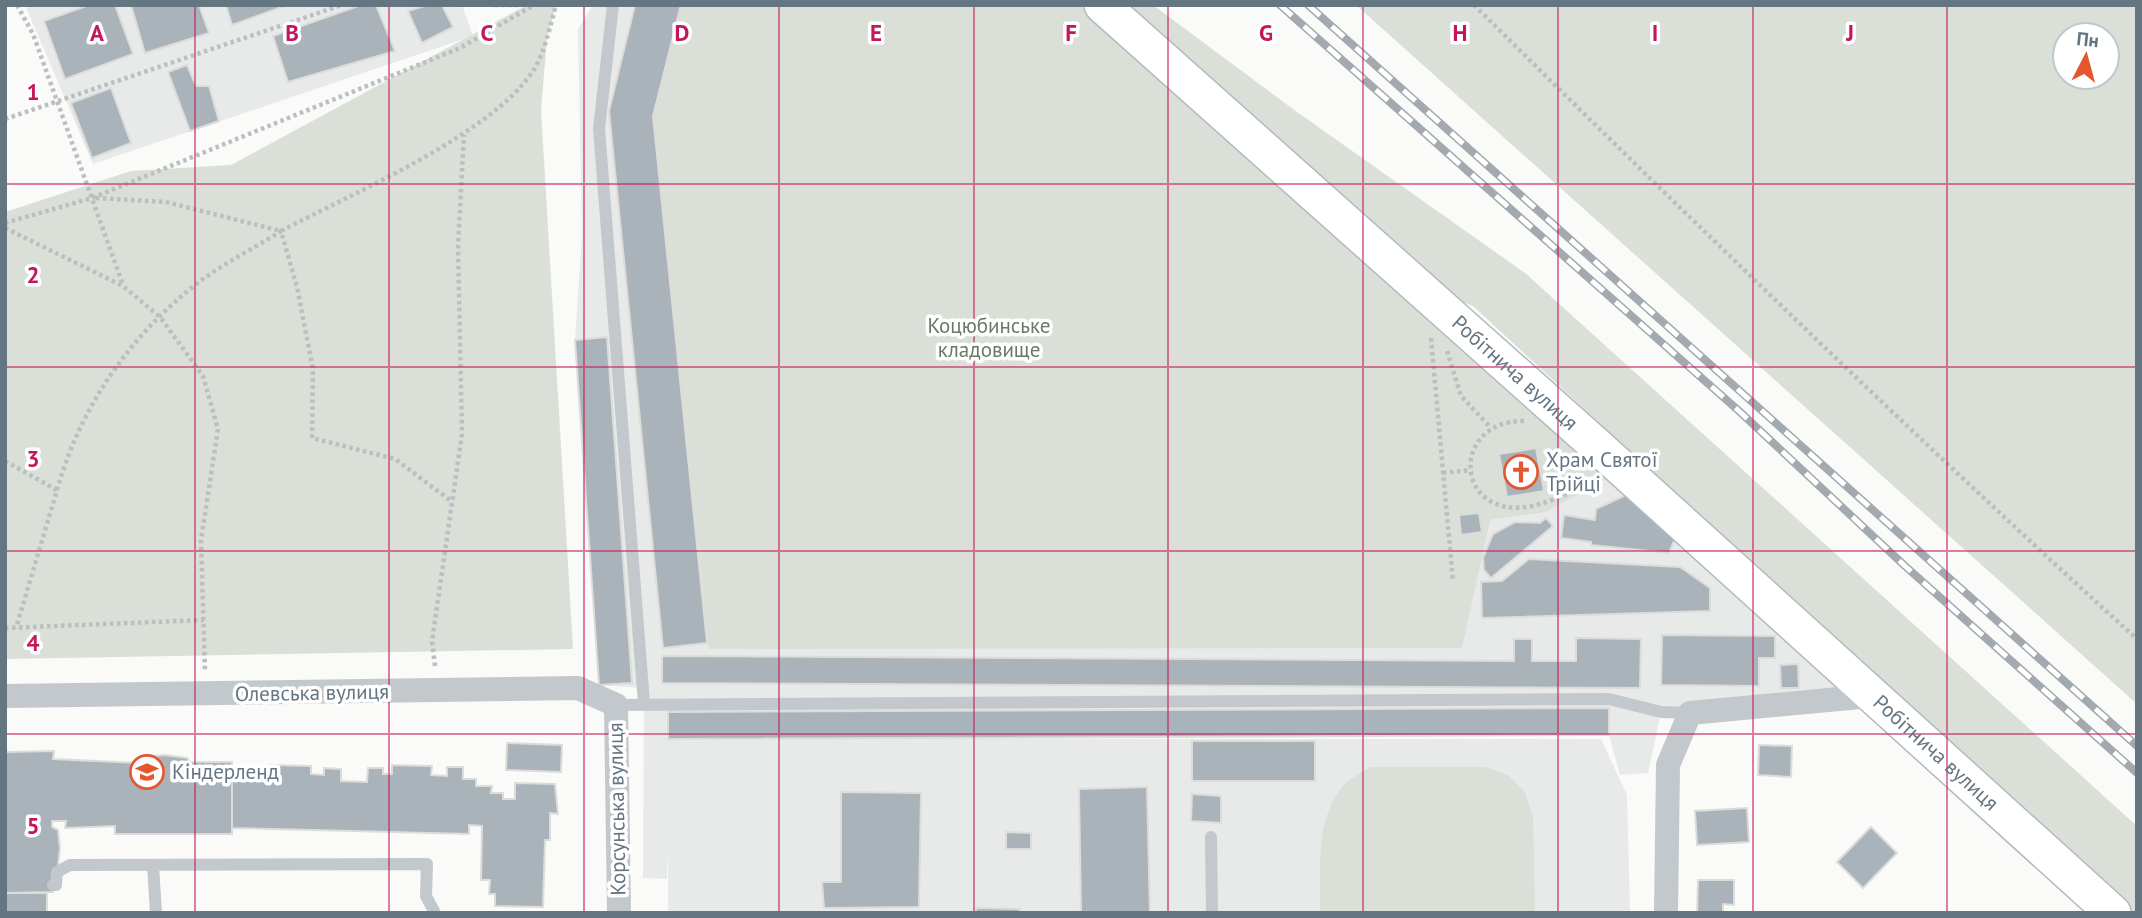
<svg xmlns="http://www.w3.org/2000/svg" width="2142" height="918" viewBox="0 0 2142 918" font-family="'PT Sans',sans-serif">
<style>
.built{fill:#e8e9e9}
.green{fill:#dadfd7;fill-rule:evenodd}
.building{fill:#aab3b9;stroke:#dcdcda;stroke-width:2}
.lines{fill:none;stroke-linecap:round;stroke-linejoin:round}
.secondary-casing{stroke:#b3babf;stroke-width:38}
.path{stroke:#bbbfc2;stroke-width:4.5;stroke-dasharray:3.5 3.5;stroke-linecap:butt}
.lane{stroke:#c3c8cc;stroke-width:12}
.street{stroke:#c3c8cc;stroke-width:24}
.secondary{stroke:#fff;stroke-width:35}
.rail-casing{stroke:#a2aab0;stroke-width:8}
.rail{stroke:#fff;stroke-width:5;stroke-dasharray:16;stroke-linecap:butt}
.grid{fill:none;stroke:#c2185b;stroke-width:2;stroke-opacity:0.55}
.labels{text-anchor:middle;stroke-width:7;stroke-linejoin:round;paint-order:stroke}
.park-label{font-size:21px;fill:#687a64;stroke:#fff}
.street-label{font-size:21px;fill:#657683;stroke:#fff}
.poi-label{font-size:21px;fill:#657683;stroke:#fff;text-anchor:start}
.grid-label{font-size:23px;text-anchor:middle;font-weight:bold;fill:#c2185b;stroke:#fff;stroke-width:7;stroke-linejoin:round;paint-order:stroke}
</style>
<rect width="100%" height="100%" fill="#fafaf8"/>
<g class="built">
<polygon points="25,5 462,5 473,36 93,164"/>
<polygon points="593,5 681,5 1490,520 1546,512 1612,476 1840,688 1661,712 1648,773 1620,775 1609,735 914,739 1601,739 1627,795 1630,913 668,913 668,847 667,879 643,878 644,703 641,688 599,685 575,340 582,235 578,29"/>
</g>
<g class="green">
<polygon points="527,5 556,5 547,38 541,110 573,649 5,659 5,212 131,171 231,165"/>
<polygon points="681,5 1080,5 1612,476 1546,512 1490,520 1462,648 709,649 653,116"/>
<polygon points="1111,5 1153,5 1297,112 1525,273 2137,826 2137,913 2124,913 1667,497 1658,477 1473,306 1449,297"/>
<path d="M1356,5H2137V704ZM2107,35V77H2065V35Z"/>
<path d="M1370,767H1487L1509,776L1525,792L1533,817L1535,913H1320C1321,872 1314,820 1343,786C1350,778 1362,773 1370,767Z"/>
</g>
<g class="building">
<polygon points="89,5 115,5 133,54 65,79 44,21"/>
<polygon points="131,5 199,5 209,33 145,53"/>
<polygon points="226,5 287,5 232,25"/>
<polygon points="361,5 376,5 395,51 288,82 273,36"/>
<polygon points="428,5 442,5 453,27 422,43 408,11"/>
<polygon points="635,5 681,5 653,116 707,643 663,648 609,111"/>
<polygon points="187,65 196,86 209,86 219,121 190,131 168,72"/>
<polygon points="111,88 131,143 92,158 71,103"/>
<polygon points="607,337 632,683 599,685 575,340"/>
<polygon points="1536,448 1544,491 1507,497 1499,454"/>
<polygon points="1628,494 1675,538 1669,553 1591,545 1591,542 1561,538 1564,515 1595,520 1596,509"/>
<polygon points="1479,513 1482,532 1461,535 1459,515"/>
<polygon points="1546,518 1553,526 1491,578 1484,570 1483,558 1493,534 1515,522 1540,523"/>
<polygon points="1529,559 1680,567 1710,588 1710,611 1482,618 1481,582 1502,581"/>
<polygon points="1662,635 1775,636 1775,658 1759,658 1759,686 1661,685"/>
<polygon points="1576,638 1641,639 1640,688 662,683 662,656 1514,661 1514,639 1532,639 1532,661 1576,661"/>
<polygon points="1798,664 1799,688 1781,688 1780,665"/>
<polygon points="1609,708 1609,735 668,739 668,712"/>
<rect x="1192" y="741" width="123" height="40"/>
<polygon points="507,743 562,745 561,772 506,770"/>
<polygon points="1759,745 1792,746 1791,777 1758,775"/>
<polygon points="54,751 53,759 139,763 143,757 165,755 187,758 190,762 232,762 232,834 115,834 115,826 65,828 66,821 52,821 52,827 58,830 60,848 58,867 53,869 53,892 5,893 5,752"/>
<polygon points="270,765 311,766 311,774 324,775 324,768 341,769 341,781 367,782 368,768 383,768 383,774 392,774 392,765 432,766 431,775 447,776 447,767 463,767 463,779 476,779 476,786 492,786 491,793 503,793 503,799 515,799 515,783 555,784 558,814 550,813 550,840 545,840 543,907 495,906 495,894 489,894 490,880 481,880 482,826 469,825 469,834 232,828 232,781 245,781 246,768 261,768 260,775 270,775"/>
<polygon points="1147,787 1150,913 1081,913 1079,789"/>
<polygon points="841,792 921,793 919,907 824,908 822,882 841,882"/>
<polygon points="1192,794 1221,796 1221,823 1191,821"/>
<polygon points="1747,808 1749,842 1697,845 1695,811"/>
<polygon points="1871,827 1897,853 1863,888 1837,862"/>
<polygon points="1006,832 1031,833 1031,849 1006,849"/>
<polygon points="1698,880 1734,880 1734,905 1723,904 1723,913 1697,913"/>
<rect x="5" y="893" width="42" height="20"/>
<polygon points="976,908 1020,909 1019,913 976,913"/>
</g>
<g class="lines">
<g class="secondary-casing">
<g id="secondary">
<path id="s1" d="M1102,5L1598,447L2113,913"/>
</g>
</g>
<g class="path">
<polyline points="17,5 33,34 123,285"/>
<polyline points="494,5 519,5"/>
<path d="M1474,5C1691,220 1911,434 2137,639"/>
<polyline points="5,119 342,5"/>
<path d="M96,198L166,202L281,231C351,194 491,135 533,71C545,52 550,26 556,5"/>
<polyline points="5,223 92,198 460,48 534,5"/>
<polyline points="5,228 123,286 160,317 203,376 218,429 201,540 205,672"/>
<polyline points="1431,338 1453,582"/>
<polyline points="1447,351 1461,396 1491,428"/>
<path d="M1524,421C1443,421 1456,536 1549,501C1565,495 1579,490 1591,478"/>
<polyline points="5,461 57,490 16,628"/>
<polyline points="1443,473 1471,470"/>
<path d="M57,490C80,407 131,334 199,282C224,263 255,248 281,231L297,287L313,369L312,438L395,459L451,501"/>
<polyline points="5,628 204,620"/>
<polyline points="435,666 432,641 462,434 458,246 464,135"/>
</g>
<g class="lane">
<polyline points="613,5 599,129 644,703"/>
<polyline points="616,705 1609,699 1661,712 1690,713"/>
<polyline points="1211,837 1212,913"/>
<polyline points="153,865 156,913"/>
<polyline points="53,885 56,885 57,872 70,865 427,864 426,896 435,913"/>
</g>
<g class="street">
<polyline points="5,696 578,688 616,705 619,913"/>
<polyline points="1666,913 1668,765 1690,713 1871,696"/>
</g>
<use href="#secondary" class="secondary"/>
<g class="rail-casing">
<g id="rail">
<polyline points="1280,5 1739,411 1905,566 2137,773"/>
<polyline points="1308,5 2137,746"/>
</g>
</g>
<use href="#rail" class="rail"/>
</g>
<path class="grid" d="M195,5V913M389,5V913M584,5V913M779,5V913M974,5V913M1168,5V913M1363,5V913M1558,5V913M1753,5V913M1947,5V913M5,184H2137M5,367H2137M5,551H2137M5,734H2137"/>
<defs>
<g id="church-ring" transform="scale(1.75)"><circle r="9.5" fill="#fff" stroke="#e4572e" stroke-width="1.5"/><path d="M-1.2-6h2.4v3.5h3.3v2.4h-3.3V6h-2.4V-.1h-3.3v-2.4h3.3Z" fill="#e4572e"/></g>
<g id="school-ring" transform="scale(1.75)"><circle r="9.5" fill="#fff" stroke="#e4572e" stroke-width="1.5"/><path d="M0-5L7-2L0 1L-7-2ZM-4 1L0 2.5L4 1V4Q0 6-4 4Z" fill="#e4572e"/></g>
</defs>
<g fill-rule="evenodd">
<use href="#church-ring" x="1521" y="472"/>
<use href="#school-ring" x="147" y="772"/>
</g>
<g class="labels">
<g class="park-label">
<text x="989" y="333">Коцюбинське<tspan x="989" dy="24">кладовище</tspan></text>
</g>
<g class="street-label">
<text dy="7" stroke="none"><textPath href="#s1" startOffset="553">Робітнича вулиця</textPath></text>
<text transform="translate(312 693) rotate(-1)" y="7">Олевська вулиця</text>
<text dy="7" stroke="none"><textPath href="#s1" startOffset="1120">Робітнича вулиця</textPath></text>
<text transform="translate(617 809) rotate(-91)" y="7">Корсунська вулиця</text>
</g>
<g class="poi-label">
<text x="1546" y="467">Храм Святої<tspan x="1546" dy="24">Трійці</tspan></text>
<text x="172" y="779">Кіндерленд</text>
</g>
</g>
<g class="grid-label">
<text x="97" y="41">A</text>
<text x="292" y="41">B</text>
<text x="487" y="41">C</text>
<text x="682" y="41">D</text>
<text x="876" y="41">E</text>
<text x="1071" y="41">F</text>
<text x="1266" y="41">G</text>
<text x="1460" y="41">H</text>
<text x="1655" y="41">I</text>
<text x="1850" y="41">J</text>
<text x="33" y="100">1</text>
<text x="33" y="283">2</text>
<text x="33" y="467">3</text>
<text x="33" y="651">4</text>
<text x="33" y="834">5</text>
</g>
<rect width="2142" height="918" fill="none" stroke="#657683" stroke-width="14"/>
<g transform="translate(2086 56) rotate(6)"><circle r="33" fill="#ffffff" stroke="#c1c8cd" stroke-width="2"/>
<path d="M0-5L12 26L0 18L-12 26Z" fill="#e4572e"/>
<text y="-10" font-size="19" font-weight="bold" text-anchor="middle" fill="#657683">Пн</text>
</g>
</svg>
